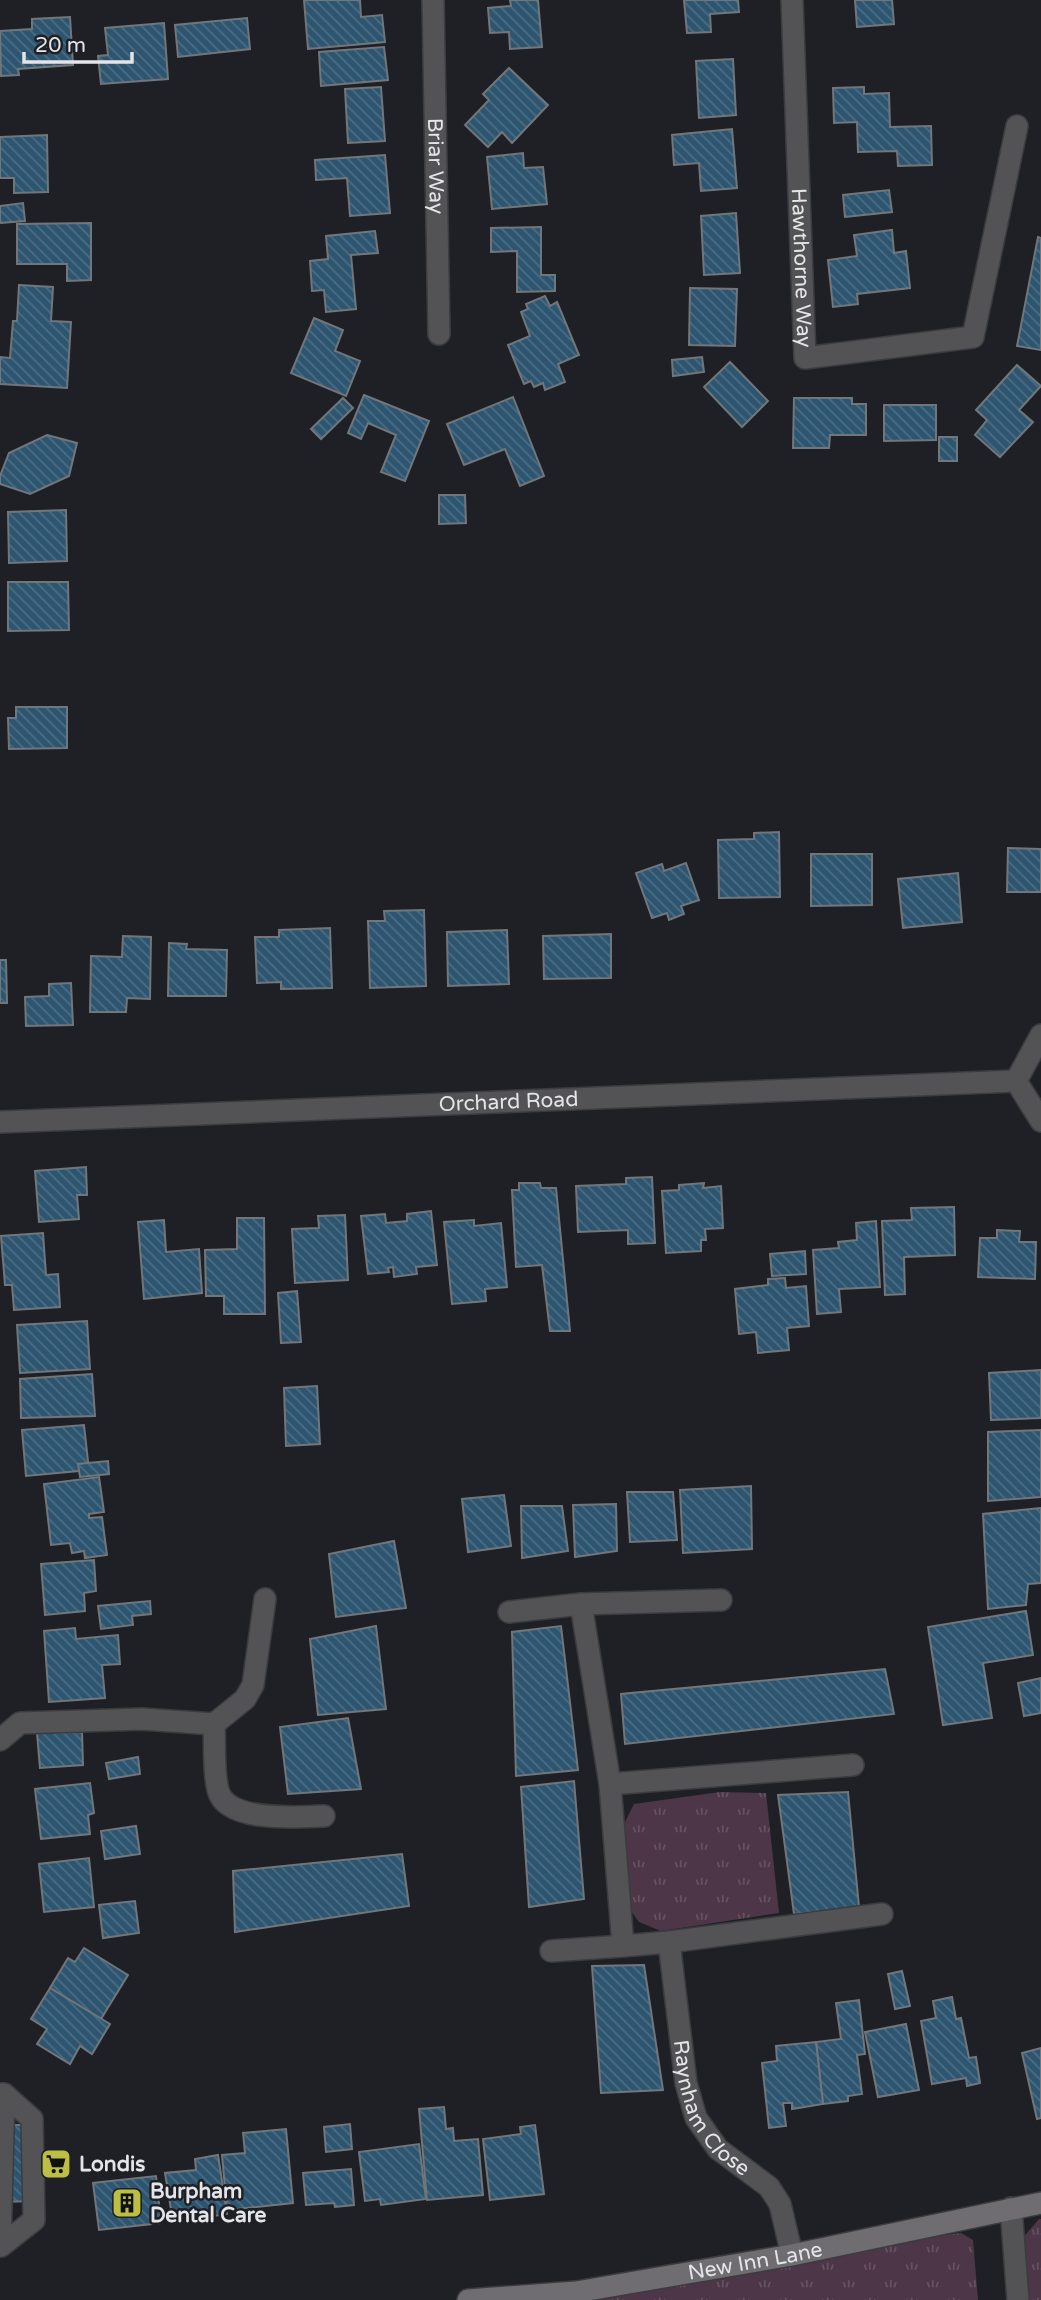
<svg xmlns="http://www.w3.org/2000/svg" width="1041" height="2300" viewBox="0 0 1041 2300" font-family="'Varela Round',sans-serif">
<style>
.grass{fill:url(#grass-tufts)}
.building{fill:url(#building-back-hatch);stroke:#71767a;stroke-width:2}
.lines{fill:none;stroke-linecap:round;stroke-linejoin:round}
.lane-casing{stroke:#3b3c40;stroke-width:24}
.street-casing{stroke:#3b3c40;stroke-width:24}
.secondary-casing{stroke:#3b3c40;stroke-width:24}
.lane{stroke:#535254;stroke-width:21}
.street{stroke:#535254;stroke-width:21}
.secondary{stroke:#6f6d71;stroke-width:21}
.labels{text-anchor:middle;stroke-width:5;stroke-linejoin:round;paint-order:stroke}
.street-label{font-size:21px;fill:#e4e5e8;stroke:#1f2025}
.poi-label{font-size:21px;font-weight:bold;fill:#e4e5e8;stroke:#1f2025;text-anchor:start}
</style>
<defs>
<pattern id="grass-tufts" width="24" height="20" patternUnits="userSpaceOnUse" patternTransform="scale(1.75)"><rect width="24" height="20" fill="#4c3647"/><path d="M3 7l-1-3M5 7V3M7 7l1-3M15 17l-1-3M17 17v-4M19 17l1-3" fill="none" stroke="#665362"/></pattern>
<pattern id="building-back-hatch" width="6" height="6" patternUnits="userSpaceOnUse" patternTransform="scale(1.75)"><rect width="6" height="6" fill="#2d5570"/><path d="M-1 5l2 2M0 0l6 6M5-1l2 2" fill="none" stroke="#4b6d84"/></pattern>
</defs>
<rect width="100%" height="100%" fill="#1f2025"/>
<g class="grass">
<polygon points="720,1792 766,1793 779,1913 661,1931 639,1922 626,1904 622,1828 634,1804"/>
<polygon points="1039,2219 1041,2219 1041,2300 1027,2300 1021,2240"/>
<polygon points="961,2233 973,2240 978,2300 561,2300 792,2255"/>
</g>
<g class="building">
<polygon points="304,0 360,0 361,17 382,15 385,42 308,49"/>
<polygon points="510,0 538,0 542,47 510,49 509,32 490,33 488,8 511,6"/>
<polygon points="684,0 738,0 739,12 710,14 711,32 687,33"/>
<polygon points="855,0 892,0 894,24 857,27"/>
<polygon points="70,17 73,65 18,69 19,75 1,76 0,31 32,29 32,19"/>
<polygon points="247,18 250,49 178,57 175,25"/>
<polygon points="164,23 168,79 101,84 98,56 108,55 105,28"/>
<polygon points="384,47 388,80 321,86 319,52"/>
<polygon points="733,59 736,115 699,118 696,61"/>
<polygon points="509,68 548,105 512,143 502,132 488,147 465,125 489,100 483,94"/>
<polygon points="381,87 385,141 348,143 345,89"/>
<polygon points="864,87 864,94 889,93 890,127 931,126 932,165 898,166 897,151 858,152 857,122 834,123 833,88"/>
<polygon points="732,129 737,188 701,191 699,163 674,165 672,135"/>
<polygon points="47,135 48,192 14,193 14,178 0,178 0,137"/>
<polygon points="523,153 524,168 543,167 547,204 492,209 487,157"/>
<polygon points="385,155 390,213 350,216 347,178 316,180 315,160"/>
<polygon points="889,190 892,212 845,217 843,195"/>
<polygon points="23,203 25,221 0,223 0,206"/>
<polygon points="736,213 740,273 704,275 701,216"/>
<polygon points="91,223 91,280 67,281 67,264 17,264 17,224"/>
<polygon points="541,227 541,275 555,275 555,291 517,292 517,251 491,252 491,228"/>
<polygon points="892,230 894,253 906,251 910,288 857,294 858,304 833,307 828,260 857,256 854,235"/>
<polygon points="375,231 378,253 351,255 356,309 326,312 324,290 312,291 310,261 328,259 326,236"/>
<polygon points="1038,237 1041,238 1041,350 1017,346"/>
<polygon points="19,285 53,287 51,321 71,322 67,388 0,384 0,357 10,358 13,321 17,321"/>
<polygon points="690,288 737,289 735,346 689,345"/>
<polygon points="545,296 550,306 557,302 579,355 558,364 565,382 545,390 543,383 534,387 531,381 524,384 508,345 530,336 521,312 528,309 526,304"/>
<polygon points="314,318 343,330 335,351 360,361 346,396 291,373"/>
<polygon points="702,357 704,372 673,376 672,360"/>
<polygon points="730,362 768,401 742,427 704,387"/>
<polygon points="1017,365 1041,386 1019,410 1033,422 1000,457 975,435 987,420 976,410"/>
<polygon points="364,395 429,421 405,481 381,472 396,435 368,423 361,439 348,433"/>
<polygon points="513,397 544,476 520,486 505,449 464,465 447,424"/>
<polygon points="343,398 353,408 321,439 311,429"/>
<polygon points="794,398 852,398 852,404 866,404 866,435 830,435 829,448 793,448"/>
<polygon points="884,405 936,405 936,440 884,441"/>
<polygon points="47,435 77,443 69,476 30,494 0,484 0,476 9,453"/>
<rect x="939" y="437" width="18" height="24"/>
<polygon points="439,495 465,495 466,523 439,524"/>
<polygon points="66,510 67,561 9,563 8,512"/>
<polygon points="8,582 68,582 69,630 8,631"/>
<polygon points="16,707 67,707 67,748 9,749 8,718 16,718"/>
<polygon points="779,832 780,897 719,898 718,840 754,839 754,833"/>
<polygon points="1008,848 1041,849 1041,892 1007,892"/>
<polygon points="811,854 872,854 872,905 811,906"/>
<polygon points="686,863 699,900 681,906 684,914 669,920 667,913 652,918 636,873 662,864 664,871"/>
<polygon points="958,873 962,922 903,928 898,879"/>
<polygon points="424,910 426,986 370,988 368,921 385,921 384,911"/>
<polygon points="330,928 332,988 281,989 281,982 257,983 255,937 279,937 279,930"/>
<polygon points="507,930 509,984 448,986 447,932"/>
<polygon points="611,934 611,978 544,979 543,936"/>
<polygon points="123,936 151,937 150,999 127,998 126,1012 90,1012 91,956 122,957"/>
<polygon points="169,943 187,944 186,949 227,950 226,996 168,996"/>
<polygon points="0,960 6,960 7,1003 0,1003"/>
<polygon points="71,983 73,1025 26,1026 25,997 49,996 49,984"/>
<polygon points="86,1167 87,1195 77,1195 79,1219 39,1222 35,1171"/>
<polygon points="652,1177 655,1243 628,1244 628,1230 578,1232 576,1186 626,1184 626,1178"/>
<polygon points="519,1183 540,1183 541,1188 556,1188 570,1331 550,1331 542,1265 516,1267 512,1190 519,1190"/>
<polygon points="704,1183 703,1188 721,1186 723,1228 705,1229 706,1240 701,1240 701,1251 666,1253 662,1191 679,1190 679,1185"/>
<polygon points="954,1207 955,1255 904,1257 905,1294 885,1295 882,1221 912,1220 911,1208"/>
<polygon points="431,1211 437,1265 416,1267 417,1274 394,1277 393,1267 388,1268 389,1272 368,1274 361,1216 385,1214 386,1223 407,1221 407,1214"/>
<polygon points="345,1215 348,1280 295,1283 292,1229 319,1228 318,1216"/>
<polygon points="237,1218 264,1218 265,1314 224,1314 224,1296 206,1296 205,1250 237,1249"/>
<polygon points="164,1220 166,1252 199,1249 202,1293 144,1299 138,1222"/>
<polygon points="474,1220 474,1226 501,1223 507,1287 485,1289 486,1301 452,1304 444,1222"/>
<polygon points="876,1221 880,1287 839,1289 841,1312 817,1314 813,1250 839,1248 838,1242 857,1240 856,1223"/>
<polygon points="997,1230 1020,1231 1019,1242 1036,1242 1035,1279 978,1277 980,1238 997,1238"/>
<polygon points="43,1233 46,1275 58,1274 60,1307 14,1310 12,1285 5,1285 1,1236"/>
<polygon points="805,1251 806,1274 772,1276 770,1254"/>
<polygon points="785,1278 786,1288 806,1286 809,1326 787,1328 789,1350 758,1353 756,1332 739,1334 735,1289 768,1285 768,1279"/>
<polygon points="297,1291 301,1342 281,1343 278,1293"/>
<polygon points="87,1321 90,1369 20,1373 17,1325"/>
<polygon points="1041,1370 1041,1418 991,1420 989,1373"/>
<polygon points="92,1374 95,1416 21,1418 20,1379"/>
<polygon points="317,1386 320,1444 286,1446 284,1388"/>
<polygon points="84,1425 89,1470 26,1476 22,1430"/>
<polygon points="1041,1430 1041,1497 988,1501 988,1432"/>
<polygon points="108,1461 109,1474 80,1477 78,1464"/>
<polygon points="99,1477 104,1512 89,1514 89,1518 102,1517 107,1555 85,1558 84,1551 72,1553 70,1543 51,1545 44,1484"/>
<polygon points="751,1486 752,1549 683,1553 680,1490"/>
<polygon points="627,1492 673,1492 677,1540 630,1542"/>
<polygon points="504,1495 511,1546 468,1552 462,1499"/>
<polygon points="616,1504 617,1551 575,1557 573,1505"/>
<polygon points="521,1506 562,1506 568,1551 522,1558"/>
<polygon points="1041,1508 1041,1583 1028,1584 1026,1605 988,1609 983,1514"/>
<polygon points="394,1541 406,1608 336,1617 329,1554"/>
<polygon points="94,1560 96,1591 84,1593 85,1611 45,1615 41,1564"/>
<polygon points="150,1601 151,1614 132,1616 133,1625 101,1629 98,1606"/>
<polygon points="1026,1611 1033,1655 983,1663 992,1718 943,1725 928,1627"/>
<polygon points="376,1626 386,1709 318,1715 310,1639"/>
<polygon points="561,1626 578,1770 516,1776 512,1632"/>
<polygon points="75,1628 76,1639 118,1635 120,1664 102,1665 105,1698 49,1702 44,1631"/>
<polygon points="885,1669 894,1714 625,1744 621,1694"/>
<polygon points="1041,1678 1041,1713 1024,1716 1018,1683"/>
<polygon points="348,1718 361,1789 288,1794 280,1727"/>
<polygon points="82,1732 83,1765 40,1768 37,1733"/>
<polygon points="138,1757 140,1774 109,1779 106,1763"/>
<polygon points="574,1781 584,1899 529,1907 521,1787"/>
<polygon points="90,1783 94,1813 88,1815 90,1834 41,1839 35,1789"/>
<polygon points="848,1792 859,1907 794,1914 778,1795"/>
<polygon points="136,1826 140,1854 105,1859 101,1831"/>
<polygon points="402,1854 409,1906 235,1932 233,1871"/>
<polygon points="89,1858 94,1907 44,1912 39,1864"/>
<polygon points="135,1901 139,1933 103,1938 99,1905"/>
<polygon points="84,1948 128,1975 101,2019 50,1988 68,1958 75,1962"/>
<polygon points="644,1965 663,2090 601,2093 592,1966"/>
<polygon points="902,1971 910,2006 895,2009 888,1974"/>
<polygon points="50,1988 110,2024 92,2054 80,2046 70,2064 37,2044 47,2029 31,2019"/>
<polygon points="952,1997 956,2019 961,2018 969,2058 976,2057 980,2083 967,2086 966,2078 932,2084 921,2021 936,2018 933,2001"/>
<polygon points="859,2000 865,2054 857,2055 862,2094 848,2096 848,2101 823,2104 816,2042 841,2039 836,2003"/>
<polygon points="906,2024 919,2090 878,2097 865,2032"/>
<polygon points="816,2042 823,2104 792,2109 792,2103 783,2103 786,2126 769,2128 762,2063 777,2061 776,2046"/>
<polygon points="1041,2048 1041,2118 1037,2119 1022,2053"/>
<polygon points="444,2107 446,2129 453,2128 454,2141 478,2139 483,2195 427,2200 419,2109"/>
<polygon points="350,2124 352,2149 326,2152 324,2127"/>
<polygon points="0,2125 33,2125 34,2201 0,2202"/>
<polygon points="535,2125 544,2194 490,2200 483,2139 521,2134 520,2127"/>
<polygon points="286,2129 293,2203 227,2210 222,2155 245,2153 243,2133"/>
<polygon points="419,2144 426,2199 381,2205 380,2199 365,2201 359,2152"/>
<polygon points="218,2155 227,2214 173,2222 165,2173 196,2170 195,2159"/>
<polygon points="351,2169 354,2205 335,2207 334,2203 306,2205 303,2173"/>
<polygon points="156,2176 161,2223 99,2230 93,2183"/>
</g>
<g class="lines">
<g class="lane-casing">
<g id="lane">
<polyline points="509,1612 581,1604 721,1600"/>
<polyline points="214,1724 245,1699 253,1685 265,1599"/>
<path d="M0,1740L20,1723L142,1719L214,1724C215,1743 213,1771 218,1790C226,1823 298,1817 324,1816"/>
<polyline points="551,1951 623,1946"/>
<polyline points="0,2094 4,2094 0,2246"/>
<polyline points="1,2246 34,2220 32,2119 4,2094"/>
</g>
</g>
<g class="street-casing">
<g id="street">
<path id="s1" d="M433,0L439,334"/>
<path id="s2" d="M792,0L805,358L973,337L1017,126"/>
<polyline points="1041,1035 1016,1081 1041,1121"/>
<path id="s3" d="M0,1122L1016,1081"/>
<path id="s4" d="M581,1604L610,1784L623,1946L669,1942L686,2083L696,2118L718,2149L769,2187L780,2204L792,2255"/>
<polyline points="610,1784 853,1765"/>
<polyline points="669,1942 882,1914"/>
<polyline points="1011,2208 1018,2300"/>
</g>
</g>
<g class="secondary-casing">
<g id="secondary">
<path id="s5" d="M468,2300L576,2292L792,2255L1041,2203"/>
</g>
</g>
<use href="#lane" class="lane"/>
<use href="#street" class="street"/>
<use href="#secondary" class="secondary"/>
</g>
<defs>
<g id="supermarket-square" transform="scale(1.575)"><rect x="-9" y="-9" width="18" height="18" rx="4" fill="#bcbf44" stroke="#1f2025"/><path d="M-6-5.5h2.5l.6 2H6L4.5 2H-2.5L-4.4-4H-6ZM-1.5 3.2a1.3 1.3 0 1 0 .1 0ZM3 3.2a1.3 1.3 0 1 0 .1 0Z" fill="#111"/></g>
<g id="building-square" transform="scale(1.575)"><rect x="-9" y="-9" width="18" height="18" rx="4" fill="#bcbf44" stroke="#1f2025"/><path d="M-4-6H4V6H1V3H-1V6H-4ZM-2.5-4.3h1.7v1.8h-1.7ZM.8-4.3h1.7v1.8H.8ZM-2.5-1h1.7V.8h-1.7ZM.8-1h1.7V.8H.8Z" fill="#111"/></g>
</defs>
<g fill-rule="evenodd">
<use href="#supermarket-square" x="56" y="2164"/>
<use href="#building-square" x="127" y="2203"/>
</g>
<g class="labels">
<g class="street-label">
<text dy="7" stroke="none"><textPath href="#s1" startOffset="166">Briar Way</textPath></text>
<text dy="7" stroke="none"><textPath href="#s2" startOffset="268">Hawthorne Way</textPath></text>
<text dy="7" stroke="none"><textPath href="#s3" startOffset="509">Orchard Road</textPath></text>
<text dy="7" stroke="none"><textPath href="#s4" startOffset="567">Raynham Close</textPath></text>
<text dy="7" stroke="none"><textPath href="#s5" startOffset="290">New Inn Lane</textPath></text>
</g>
<g class="poi-label">
<text x="79" y="2171">Londis</text>
<text x="150" y="2198">Burpham<tspan x="150" dy="24">Dental Care</tspan></text>
</g>
</g>
<path d="M24 52v10h108v-10" fill="none" stroke="#e4e5e8" stroke-width="3.5"/>
<text x="35" y="52" font-size="21" fill="#e4e5e8" stroke="#1f2025" stroke-width="5" paint-order="stroke">20 m</text>
</svg>
